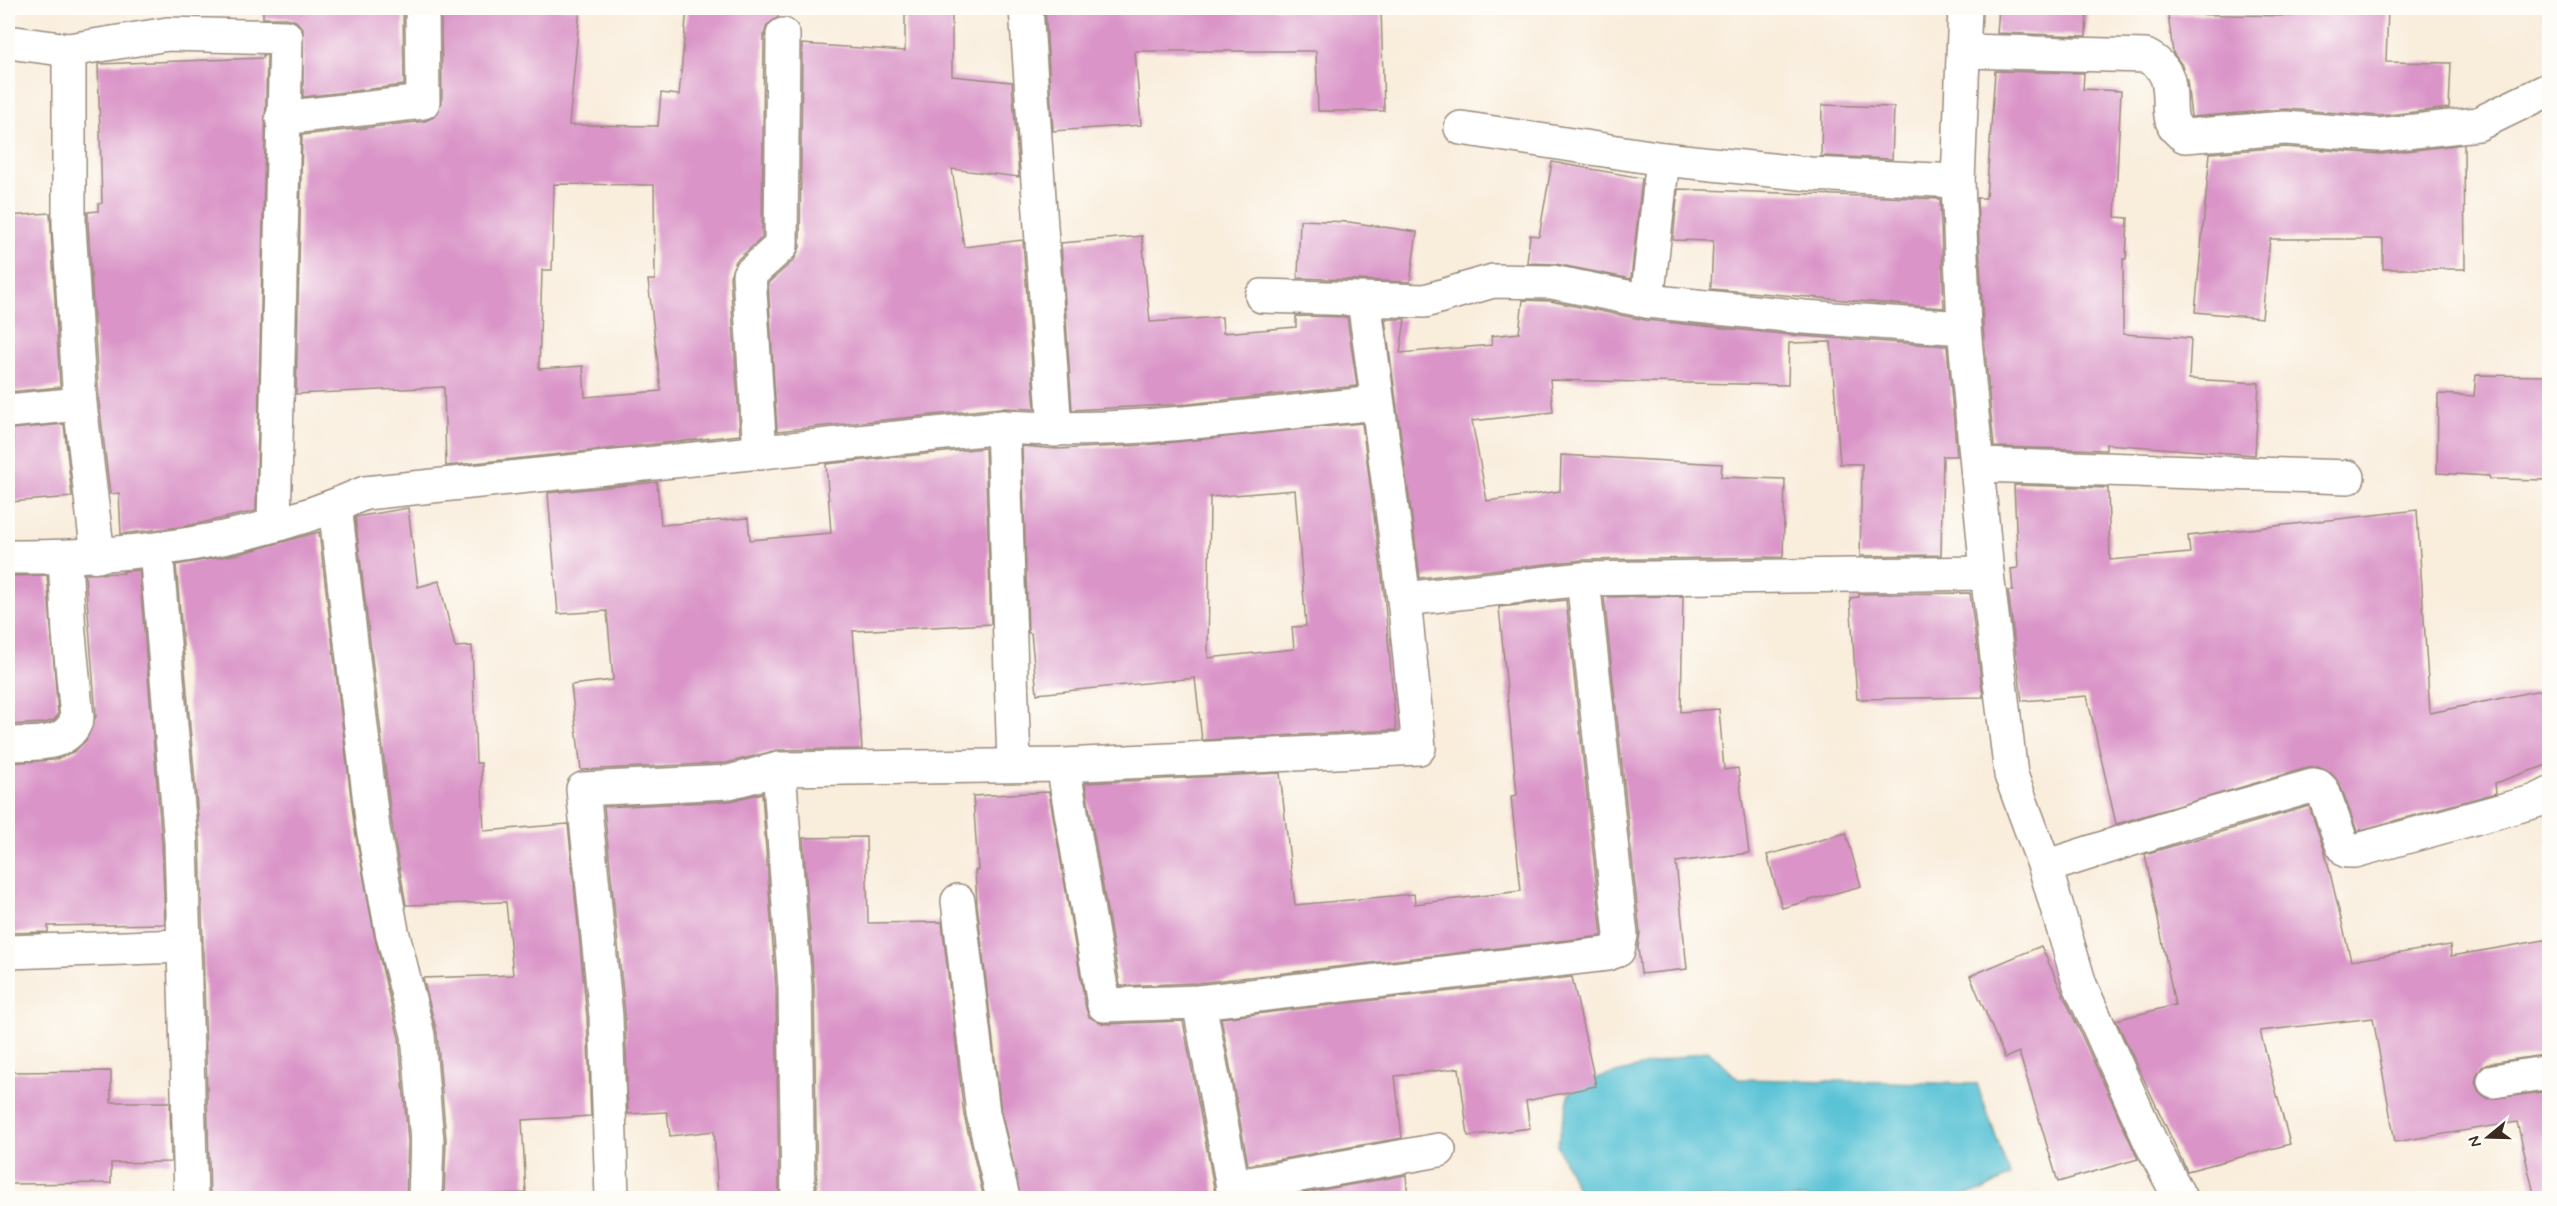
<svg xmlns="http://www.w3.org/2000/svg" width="2557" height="1206" viewBox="0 0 2557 1206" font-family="Mynerve,sans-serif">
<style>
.water{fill:#5ac3d6;stroke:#4a767a;stroke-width:1.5}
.building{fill:#da94c8;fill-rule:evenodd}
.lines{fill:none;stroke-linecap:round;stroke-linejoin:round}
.minor-casing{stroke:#9a8c7d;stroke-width:36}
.minor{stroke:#fff;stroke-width:33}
</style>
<rect width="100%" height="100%" fill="#fdfcf7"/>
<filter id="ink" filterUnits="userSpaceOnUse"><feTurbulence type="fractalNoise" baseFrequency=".0167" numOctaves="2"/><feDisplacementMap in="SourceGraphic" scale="12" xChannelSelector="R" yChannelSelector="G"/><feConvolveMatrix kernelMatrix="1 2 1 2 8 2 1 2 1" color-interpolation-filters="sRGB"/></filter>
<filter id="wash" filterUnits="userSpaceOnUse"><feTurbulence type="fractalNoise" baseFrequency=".008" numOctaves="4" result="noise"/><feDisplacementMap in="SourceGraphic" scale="24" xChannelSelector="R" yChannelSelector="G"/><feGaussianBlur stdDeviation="1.35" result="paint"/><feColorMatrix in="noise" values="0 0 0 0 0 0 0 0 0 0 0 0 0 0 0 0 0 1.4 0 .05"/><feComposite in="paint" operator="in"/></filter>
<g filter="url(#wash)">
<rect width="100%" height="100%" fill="#f9eddc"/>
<polygon class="water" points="1708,1050 1738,1079 1977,1084 2010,1176 1982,1191 1949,1198 1581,1198 1557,1145 1572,1084"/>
<g id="blocks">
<g class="building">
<polygon points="263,8 403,8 404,85 303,97 303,29 296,21 287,18 263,18"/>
<path d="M441,8H580L569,125L658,126L661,93L679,95L687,8H731L779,12L778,17L767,25L764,35L762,238L736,261L730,276L740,435L446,466L444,387L296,394L302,135L425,121L434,117L442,102ZM554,184L654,185L655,280H648L661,391L585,397L583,366L539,369L542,270H552Z"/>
<polygon points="1045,8 1381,8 1384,111 1318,111 1316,51 1135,51 1141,125 1053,131"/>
<polygon points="1999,8 2087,8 2086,36 1997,33"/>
<polygon points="2351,8 2388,8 2386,62 2451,63 2449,108 2379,116 2286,109 2191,117 2187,81 2182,65 2173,53 2168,14 2292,16 2292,10 2351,13"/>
<polygon points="905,14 952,14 952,76 1012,82 1019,177 952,169 964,247 1023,240 1035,409 1001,408 777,431 768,283 794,260 800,247 802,44 905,51"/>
<polygon points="263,55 267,55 256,511 187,526 121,534 119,493 110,494 99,402 88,224 88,212 98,211 98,204 102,203 98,64 263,58"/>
<polygon points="1995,71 2084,73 2083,89 2121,91 2115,217 2128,218 2126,259 2123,259 2123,334 2191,338 2189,379 2259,383 2255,455 2106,444 2106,450 1994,447 1983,327 1977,198 1986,198"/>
<polygon points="1822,105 1894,107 1892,159 1821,156"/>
<polygon points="2464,144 2465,269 2383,269 2383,239 2270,239 2262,318 2195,312 2210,153 2285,147 2381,154"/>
<polygon points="1552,162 1642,178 1631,279 1556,264 1527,263 1530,235 1539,236"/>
<polygon points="1678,189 1940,199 1944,308 1711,289 1713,241 1673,240"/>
<polygon points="50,213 60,387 9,392 8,216"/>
<polygon points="1300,220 1349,222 1417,232 1410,282 1298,278"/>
<polygon points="1142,236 1150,322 1222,317 1223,333 1296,327 1296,316 1347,317 1357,386 1188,404 1072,410 1061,243"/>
<polygon points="1523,300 1550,301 1645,320 1802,336 1947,346 1957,456 1943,456 1941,555 1860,556 1862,464 1840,464 1831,342 1789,343 1788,385 1550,380 1553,412 1472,421 1487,501 1560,491 1561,455 1722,464 1721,477 1785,479 1783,557 1583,560 1420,578 1385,319 1405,319 1400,353 1492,345 1491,336 1519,333"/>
<polygon points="2476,375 2550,376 2550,480 2490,479 2489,476 2437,473 2438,394 2474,396"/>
<path d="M1362,423L1384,593L1396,730L1202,740L1195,678L1037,694L1031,633H1028L1022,446L1056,449L1145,445ZM1295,490L1306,626L1292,627L1294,649L1208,658L1210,497Z"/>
<polygon points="64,424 72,497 10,502 8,449 14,449 12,429"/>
<polygon points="985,448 991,624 853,631 862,749 778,750 726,763 581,770 571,685 613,680 607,611 558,614 548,493 657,482 661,525 748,518 750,540 831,533 826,464"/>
<polygon points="2014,485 2108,488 2110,560 2190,553 2188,536 2417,510 2430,713 2550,688 2550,764 2495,783 2496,793 2357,831 2340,784 2331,773 2318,767 2307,768 2116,824 2087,696 2022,701 2008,591 2013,591 2011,569 2018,568"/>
<polygon points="408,508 418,587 439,581 455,647 472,646 476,763 481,763 484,831 568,824 587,1017 591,1116 522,1120 526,1193 444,1196 446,1140 437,1033 423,978 513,975 506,902 406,905 392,825 355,517"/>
<polygon points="319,532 355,831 374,934 399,1038 408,1141 406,1198 210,1198 200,841 176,565 239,554"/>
<polygon points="139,570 162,843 165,924 48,926 48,932 8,933 8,763 54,760 75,751 86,740 96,716 85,574 124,573 123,571"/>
<polygon points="47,575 58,715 54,720 45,723 8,725 8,576"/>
<polygon points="1970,593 1983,697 1857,699 1850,598 1859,597 1859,594"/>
<polygon points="1683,596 1681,712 1719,709 1724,770 1738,768 1749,853 1676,862 1687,969 1641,974 1638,947 1640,933 1604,597"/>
<polygon points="1566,600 1602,936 1198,983 1120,986 1085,783 1280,773 1295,905 1414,894 1415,904 1521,891 1511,796 1517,795 1499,607"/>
<polygon points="1049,792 1086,1009 1089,1017 1104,1024 1183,1021 1216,1198 1021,1198 1001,1110 977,904 975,870 978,870 973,796"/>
<polygon points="762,793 776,989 779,1198 718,1198 714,1131 670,1136 667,1112 628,1114 625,1014 604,807 730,801"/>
<polygon points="2309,806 2325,852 2351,961 2450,945 2451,956 2550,939 2550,1054 2490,1063 2482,1067 2477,1074 2475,1083 2479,1092 2488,1099 2550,1091 2550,1198 2535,1198 2517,1122 2395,1142 2373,1018 2260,1031 2290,1144 2187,1171 2116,1020 2175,1005 2145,854"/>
<polygon points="1846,833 1861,886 1782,908 1767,855"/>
<polygon points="866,837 868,923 942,922 964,1115 984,1198 817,1198 814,988 803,838"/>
<polygon points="2041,946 2138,1159 2058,1182 2019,1052 2005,1058 1970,976"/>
<polygon points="1572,977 1596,1086 1526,1101 1530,1128 1468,1136 1459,1068 1395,1076 1402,1138 1248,1165 1221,1018"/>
<polygon points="111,1071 111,1102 170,1102 171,1162 111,1163 111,1183 8,1184 8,1072"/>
<polygon points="1406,1175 1408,1198 1275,1198"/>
</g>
</g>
</g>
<g filter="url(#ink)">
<use href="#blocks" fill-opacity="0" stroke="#9a8c7d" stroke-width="1.5"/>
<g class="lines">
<g class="minor-casing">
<g id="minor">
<polyline points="1026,8 1055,430"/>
<polyline points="1965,8 1958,181 1964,328 1987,573 2011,775 2045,867 2080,985 2151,1143 2180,1198"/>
<polyline points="8,42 69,50 168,34 286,37 274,523"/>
<polyline points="69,50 69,225 80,404 98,556"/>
<path d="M1965,51L2146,56C2190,78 2153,118 2185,136L2285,128L2379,135L2478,124L2550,89"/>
<polyline points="282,118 423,102 422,8"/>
<polyline points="1461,128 1663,159 1810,174 1958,181"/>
<polyline points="1262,296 1425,301 1493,281 1552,282 1647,301 1804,317 1964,328"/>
<polyline points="1647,301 1663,159"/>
<polyline points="8,411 80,404"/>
<polyline points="1003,427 1014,764"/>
<polyline points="760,453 749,275 781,246 783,35"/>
<polyline points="1978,465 2348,477"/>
<polyline points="335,506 373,828 392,931 418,1035 427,1141 425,1198"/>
<polyline points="156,550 181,842 191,1198"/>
<path d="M8,557C130,558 252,543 365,493L1003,427C1127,435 1253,415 1377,403"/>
<polyline points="1404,599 1583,579 1987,573"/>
<path d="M8,744C33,743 68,748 77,718L69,634L65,558"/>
<polyline points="1063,765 1104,1005 1199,1002 1607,954 1618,950 1621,935 1583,579"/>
<polyline points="779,769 795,988 798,1198"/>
<polyline points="2045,867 2185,822 2312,786 2318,786 2323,791 2342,844 2347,851 2355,851 2536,801 2550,794"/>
<polyline points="958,901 983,1113 1003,1198"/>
<polyline points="8,952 183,946"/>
<polyline points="1199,1002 1235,1198"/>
<polyline points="2494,1081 2550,1072"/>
<polyline points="1233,1187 1439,1150"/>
<polyline points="612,1198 606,1016 583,789 729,782 779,769 1063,765 1419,748 1404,599 1364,300"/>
</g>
</g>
<use href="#minor" class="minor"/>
</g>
</g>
<rect width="2557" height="1206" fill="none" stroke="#fdfcf7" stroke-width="30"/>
<g transform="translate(2488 1137) rotate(251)" stroke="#fdfcf7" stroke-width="4.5" paint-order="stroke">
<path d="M0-4.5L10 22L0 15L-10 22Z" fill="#3b2a1e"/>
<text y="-9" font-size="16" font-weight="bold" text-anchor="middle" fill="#3b2a1e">N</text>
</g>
</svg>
